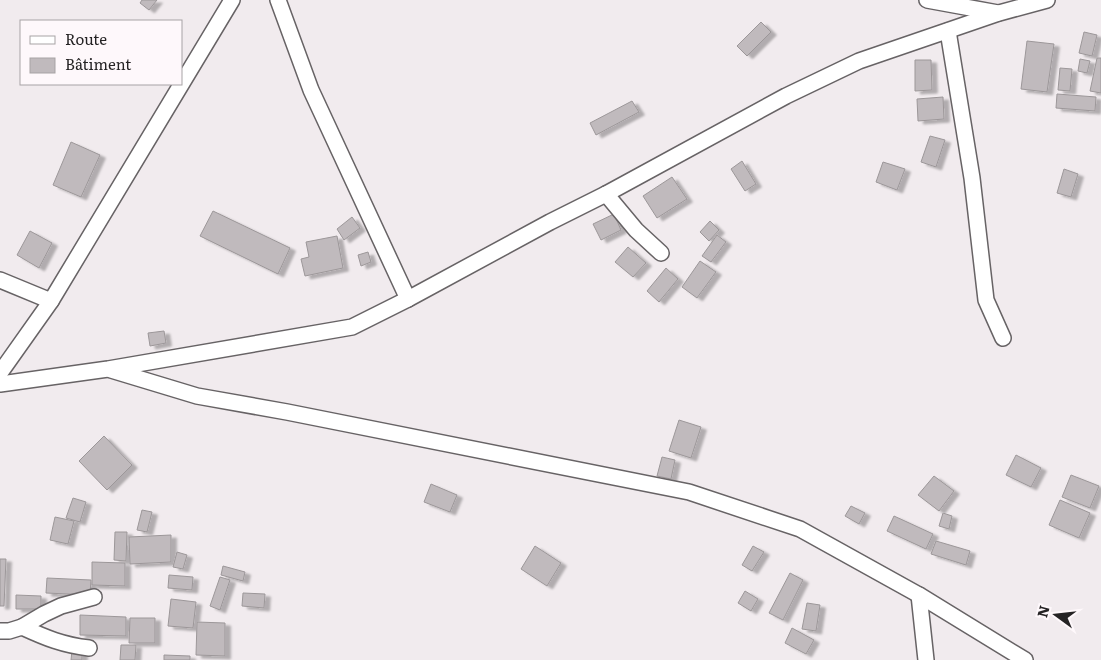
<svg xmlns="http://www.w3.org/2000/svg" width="1101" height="660" viewBox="0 0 1101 660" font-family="Literata,serif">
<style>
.building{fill:#c0babd;stroke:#9c9799;filter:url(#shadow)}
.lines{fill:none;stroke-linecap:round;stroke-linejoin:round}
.minor-casing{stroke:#676365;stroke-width:18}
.minor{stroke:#fff;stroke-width:15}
</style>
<defs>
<filter id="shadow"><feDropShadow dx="5.5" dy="3" stdDeviation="1" flood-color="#0004"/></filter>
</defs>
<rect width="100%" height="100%" fill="#f1ebee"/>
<g class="building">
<polygon points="142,0 157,0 149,10 140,3"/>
<polygon points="761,22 771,32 747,56 737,46"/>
<polygon points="1084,32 1097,35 1092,56 1079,53"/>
<polygon points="1027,41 1054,44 1047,92 1021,89"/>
<polygon points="1097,58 1101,58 1101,93 1090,91"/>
<polygon points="1080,59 1090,61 1087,73 1078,71"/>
<polygon points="915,60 931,60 932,90 915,91"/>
<polygon points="1060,68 1072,69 1070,91 1058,90"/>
<polygon points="1057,94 1096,97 1095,111 1056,108"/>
<polygon points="943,97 944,119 918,121 917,99"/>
<polygon points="632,101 639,112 596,135 590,123"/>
<polygon points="930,136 945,140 936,167 921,162"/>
<polygon points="71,142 100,155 81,197 53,185"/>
<polygon points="742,161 756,184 745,191 731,169"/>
<polygon points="883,162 905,169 897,190 876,182"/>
<polygon points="1064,169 1078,174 1071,197 1057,193"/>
<polygon points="672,177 687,199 657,218 643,196"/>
<polygon points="213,211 290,248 278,274 200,236"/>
<polygon points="614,214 621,230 601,240 593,224"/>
<polygon points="352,217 360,228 344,240 337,229"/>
<polygon points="710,221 719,230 709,241 700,232"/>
<polygon points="30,231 52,243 39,268 17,255"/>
<polygon points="717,235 726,242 711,262 702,256"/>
<polygon points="337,236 343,268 305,276 301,259 309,257 306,242"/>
<polygon points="628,247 646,263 633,277 615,262"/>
<polygon points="368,252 371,262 361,266 358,255"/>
<polygon points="700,261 716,272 697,298 682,287"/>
<polygon points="666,268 678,279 659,302 647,291"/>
<polygon points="164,331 166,343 150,346 148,333"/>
<polygon points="679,420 701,427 691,458 669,451"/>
<polygon points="104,436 132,465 107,490 79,461"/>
<polygon points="1016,455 1041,468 1031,487 1006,475"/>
<polygon points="662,457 675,460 671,479 657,476"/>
<polygon points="1071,475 1099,486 1090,508 1062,497"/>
<polygon points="934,476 954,491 939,511 918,495"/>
<polygon points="431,484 457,495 450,512 424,502"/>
<polygon points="73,498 86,502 80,522 66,518"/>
<polygon points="1060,500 1090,513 1079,538 1049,525"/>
<polygon points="851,506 865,513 859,524 845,516"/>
<polygon points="142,510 152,512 147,532 137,530"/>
<polygon points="943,513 952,516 949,529 939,526"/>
<polygon points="894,516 933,534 926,549 887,531"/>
<polygon points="55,517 74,521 68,544 50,540"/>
<polygon points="115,532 127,532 126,561 114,560"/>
<polygon points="171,535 171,562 130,564 129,537"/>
<polygon points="936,541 970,551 966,565 931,554"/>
<polygon points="535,546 561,563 547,586 521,569"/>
<polygon points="753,546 764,552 752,571 742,565"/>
<polygon points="177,552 187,555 183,569 173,567"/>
<polygon points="0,559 6,559 4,606 0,606"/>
<polygon points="92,562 125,563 125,586 92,585"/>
<polygon points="223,566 245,572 243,581 221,575"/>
<polygon points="790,573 803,580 783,620 769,613"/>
<polygon points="169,575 193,577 192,590 168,588"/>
<polygon points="220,577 230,580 220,610 210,606"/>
<polygon points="47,578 91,580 90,595 46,593"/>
<polygon points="745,591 758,599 751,611 738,603"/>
<polygon points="243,593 265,594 264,608 242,606"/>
<polygon points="16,595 41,596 41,609 16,609"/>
<polygon points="171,599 196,602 193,628 168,626"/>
<polygon points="807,603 820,605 816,631 802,629"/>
<polygon points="80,615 126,617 126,636 80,635"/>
<polygon points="130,618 155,618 155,643 129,643"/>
<polygon points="197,622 225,623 225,656 196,655"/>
<polygon points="792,628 814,640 806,654 785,643"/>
<polygon points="121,645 136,645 135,660 120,660"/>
<polygon points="72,650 82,651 82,660 71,660"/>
<polygon points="164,655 190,656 190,660 164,660"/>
</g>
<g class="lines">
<g class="minor-casing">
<g id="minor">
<polyline points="278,0 311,90 408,299"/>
<polyline points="927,0 998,13"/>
<polyline points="948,31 972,178 986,300 1003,338"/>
<polyline points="606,194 636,230 661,253"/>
<polyline points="0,280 51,301"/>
<polyline points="111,370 197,396 287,412 689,492 800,529 919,595 1025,660"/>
<polyline points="0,373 51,301 232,0"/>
<polyline points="0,384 108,369 352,327 408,299 550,222 606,194 786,96 859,61 999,13 1047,0"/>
<polyline points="919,595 926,660"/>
<polyline points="22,627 44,614 61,606 94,597"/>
<path d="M0,631H9L22,627C46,638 63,645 89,648"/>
</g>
</g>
<use href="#minor" class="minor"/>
</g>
<rect x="20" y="20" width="162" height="65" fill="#fef8fb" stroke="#a7a3a5"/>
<rect x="30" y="36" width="25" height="8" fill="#ffffff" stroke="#a7a3a5"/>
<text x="65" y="45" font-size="15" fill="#252324">Route</text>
<rect x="30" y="58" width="25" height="15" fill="#c0babd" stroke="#a7a3a5"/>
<text x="65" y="70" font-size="15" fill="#252324">Bâtiment</text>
<g transform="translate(1056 615) rotate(285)" stroke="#fef8fb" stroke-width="4" paint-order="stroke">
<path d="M0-4L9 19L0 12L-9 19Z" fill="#252324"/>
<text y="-8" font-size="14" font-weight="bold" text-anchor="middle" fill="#252324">N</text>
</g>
</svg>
